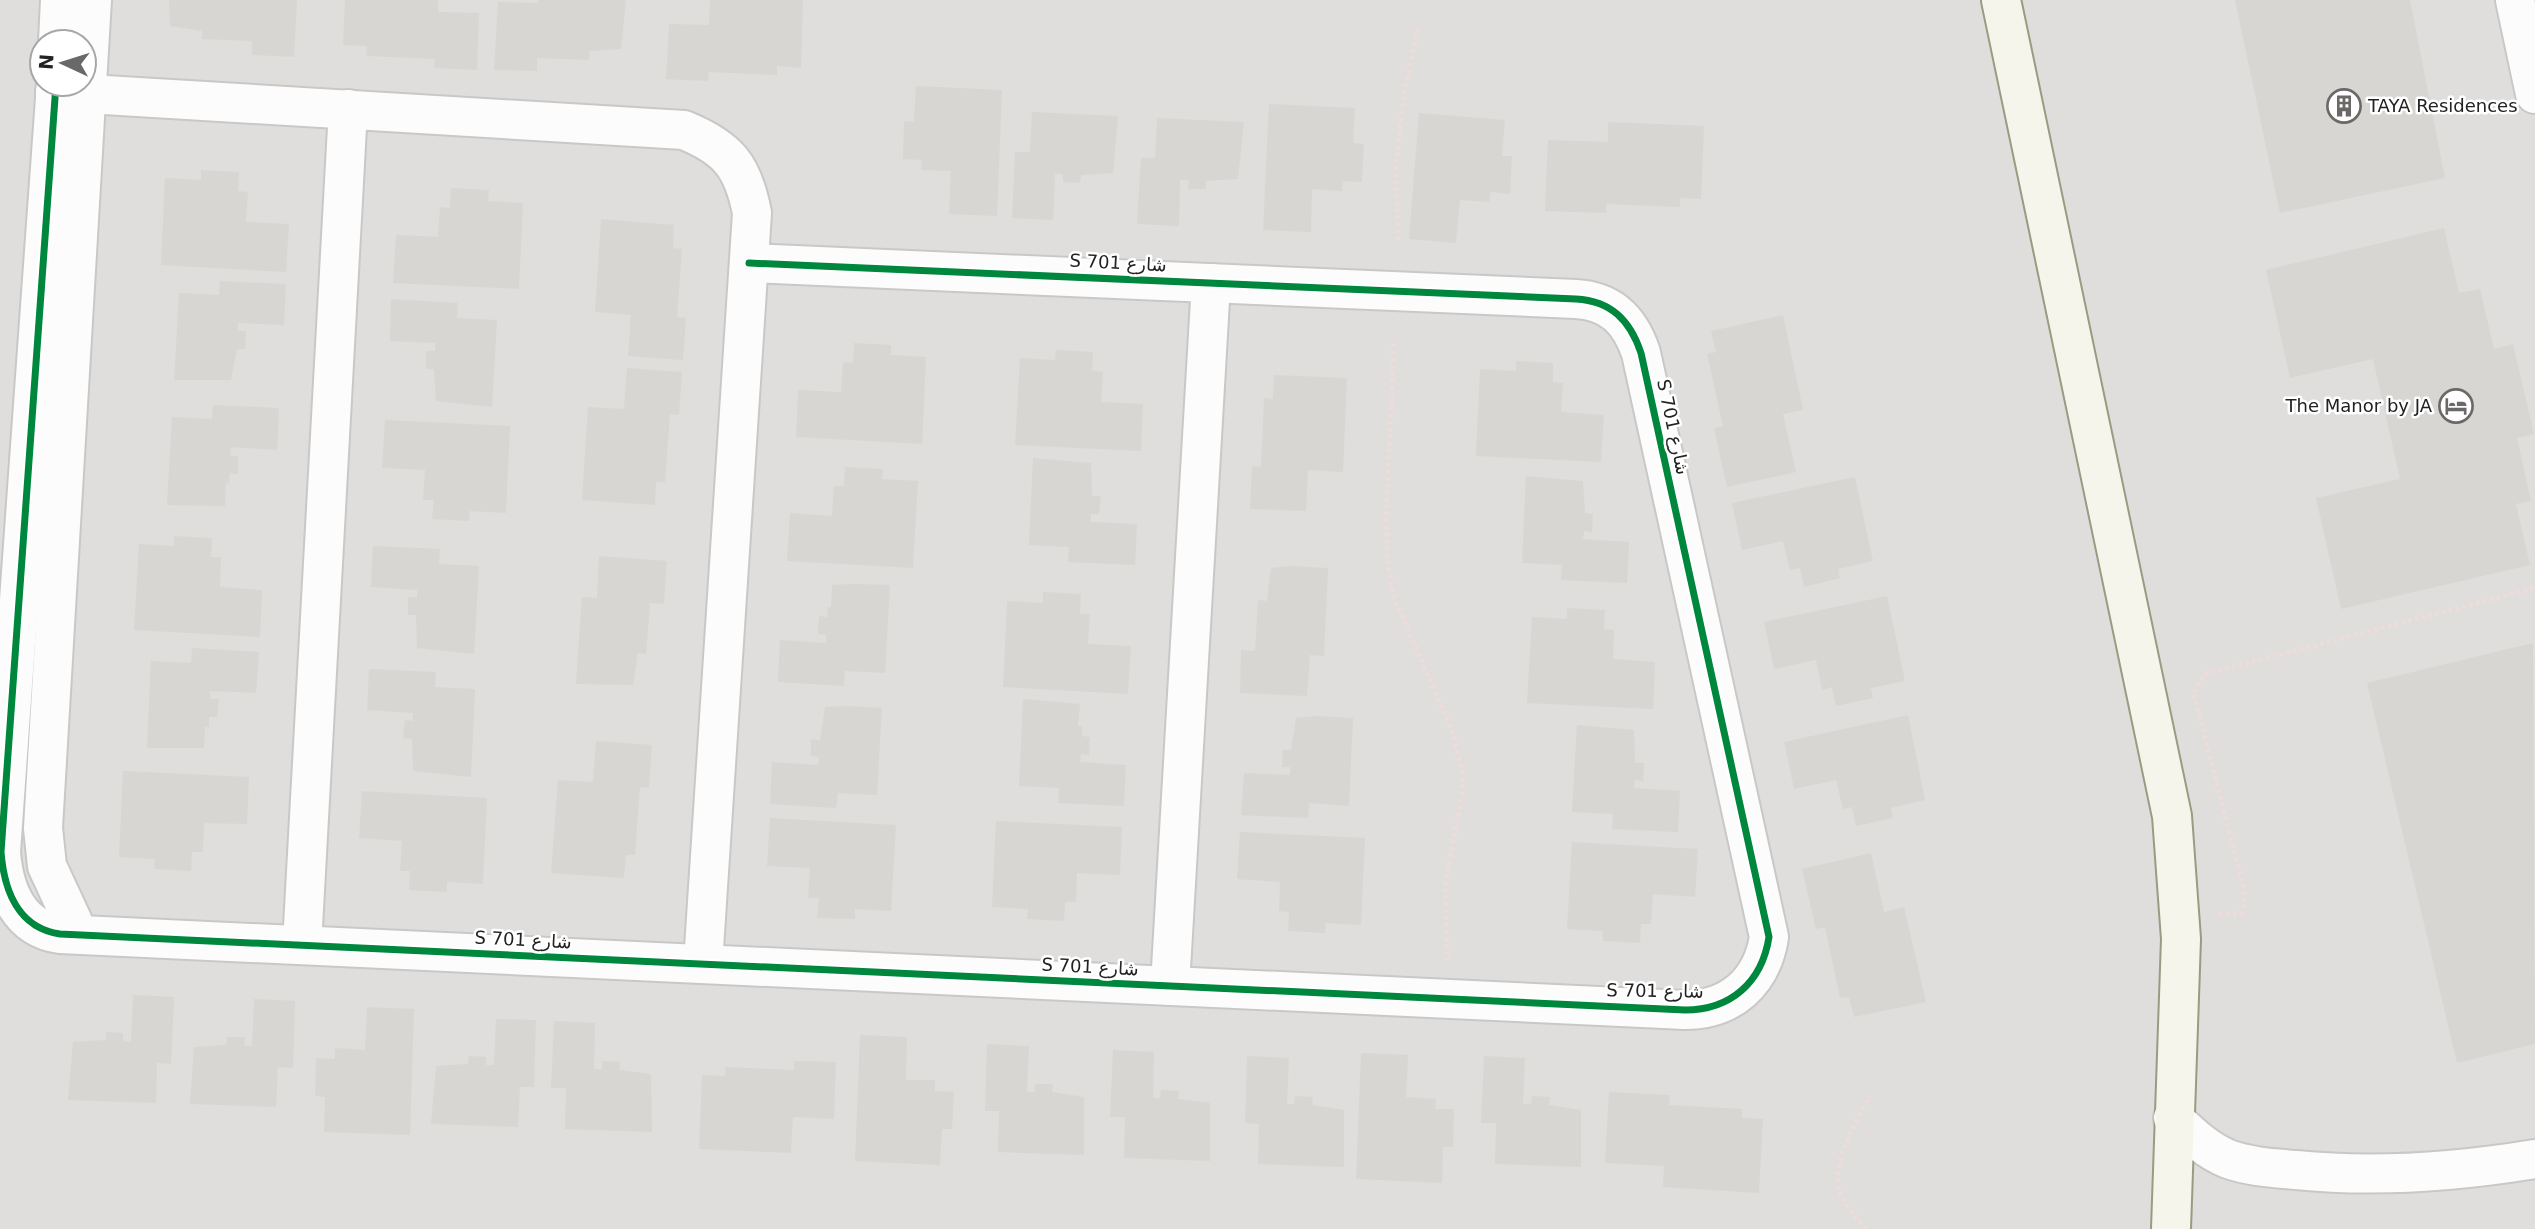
<svg xmlns="http://www.w3.org/2000/svg" width="2535" height="1229" viewBox="0 0 2535 1229" font-family="'DejaVu Sans',Vazirmatn,sans-serif">
<style>
.residential{fill:#dfdedc;fill-rule:evenodd}
.building{fill:#d8d6d3}
.lines{fill:none;stroke-linecap:round;stroke-linejoin:round}
.street-casing{stroke:#c9c8c6;stroke-width:42}
.secondary-casing{stroke:#9a9b80;stroke-width:42}
.path{stroke:#eddcda;stroke-width:4.5;stroke-dasharray:3.5 3.5;stroke-linecap:butt}
.street{stroke:#fdfcfc;stroke-width:38}
.secondary{stroke:#f5f5ec;stroke-width:38}
.cycleway-casing{stroke:#fff;stroke-width:11}
.cycleway{stroke:#00873e;stroke-width:7}
.labels{text-anchor:middle;stroke-width:5;stroke-linejoin:round;paint-order:stroke}
.poi-label{font-size:18px;fill:#222;stroke:#fff;text-anchor:start}
.street-label{font-size:18px;fill:#222;stroke:#fff}
</style>
<rect width="100%" height="100%" fill="#f0eeea"/>
<path class="residential" d="M0,0H2535V1229H0ZM42,42H84V84H42Z"/>
<g class="building">
<polygon points="169,0 297,0 294,57 252,55 252,41 202,39 202,31 170,26"/>
<polygon points="345,0 438,0 438,12 479,13 477,70 434,68 435,59 366,56 367,46 343,45"/>
<polygon points="538,0 626,0 621,49 589,51 589,60 537,58 537,71 494,70 498,2 538,3"/>
<polygon points="710,0 803,0 801,68 777,66 777,75 709,72 708,81 666,79 669,24 709,25"/>
<polygon points="2235,0 2410,0 2445,178 2280,213"/>
<polygon points="916,86 1002,90 997,216 949,214 951,171 921,170 922,160 903,159 904,121 914,122"/>
<polygon points="1269,104 1355,108 1353,143 1364,144 1362,182 1343,181 1342,191 1312,189 1311,232 1263,230"/>
<polygon points="1032,112 1118,116 1113,173 1081,175 1080,183 1063,182 1063,174 1055,174 1053,220 1012,218 1015,152 1030,152"/>
<polygon points="1419,113 1505,120 1502,156 1512,156 1510,194 1491,192 1489,202 1460,200 1456,243 1409,239"/>
<polygon points="1157,118 1244,122 1238,179 1206,181 1206,189 1188,189 1189,180 1180,180 1179,226 1137,224 1141,158 1155,158"/>
<polygon points="1608,122 1704,126 1701,199 1680,198 1680,207 1606,204 1606,213 1545,211 1548,140 1608,142"/>
<polygon points="201,170 239,172 238,191 248,192 246,222 289,224 286,272 161,265 165,178 201,180"/>
<polygon points="451,188 489,190 488,201 523,203 519,289 393,283 396,235 438,237 440,207 450,208"/>
<polygon points="601,219 674,225 673,248 682,249 677,317 686,318 683,360 628,356 631,315 595,312"/>
<polygon points="2444,228 2459,293 2480,289 2494,349 2513,344 2534,434 2517,438 2531,501 2516,504 2530,565 2341,609 2316,498 2400,479 2373,359 2290,378 2266,270"/>
<polygon points="220,281 286,284 284,325 238,323 238,331 246,331 245,349 237,349 231,380 174,380 179,293 219,295"/>
<polygon points="391,299 458,303 457,318 497,320 492,407 436,401 434,369 426,369 426,351 435,351 435,343 390,341"/>
<polygon points="1783,315 1803,410 1783,414 1796,472 1727,487 1714,428 1723,426 1707,354 1716,352 1711,331"/>
<polygon points="854,343 891,345 891,355 926,357 922,444 796,437 798,390 841,392 843,362 853,363"/>
<polygon points="1056,350 1093,352 1092,371 1103,372 1101,402 1143,404 1141,451 1015,445 1020,358 1055,360"/>
<polygon points="1516,361 1553,363 1553,382 1563,383 1561,412 1604,415 1601,462 1476,456 1480,369 1516,371"/>
<polygon points="627,368 682,372 679,415 670,414 665,482 656,482 655,505 582,500 588,407 624,409"/>
<polygon points="1274,375 1347,378 1343,472 1308,470 1306,511 1250,509 1252,466 1261,467 1264,398 1273,399"/>
<polygon points="213,405 279,408 277,450 231,447 230,456 238,456 238,474 230,473 229,484 226,483 225,506 167,505 172,417 212,419"/>
<polygon points="385,420 510,426 506,513 470,511 469,521 432,519 434,500 423,500 425,470 382,468"/>
<polygon points="1033,458 1091,463 1092,496 1101,496 1099,514 1091,514 1091,522 1137,524 1135,565 1068,562 1069,547 1029,545"/>
<polygon points="845,467 883,469 882,479 918,481 913,568 787,561 790,513 832,516 834,486 844,486"/>
<polygon points="1526,476 1583,481 1585,513 1593,514 1592,532 1584,531 1583,539 1629,542 1627,583 1561,580 1562,565 1522,563"/>
<polygon points="1855,477 1873,561 1838,569 1840,578 1804,587 1800,568 1790,570 1783,541 1742,550 1732,503"/>
<polygon points="174,536 212,538 211,557 221,557 220,587 262,590 260,637 134,630 139,544 174,546"/>
<polygon points="373,546 440,549 439,564 479,566 474,654 417,648 416,615 408,615 408,597 417,598 417,590 371,587"/>
<polygon points="599,556 667,561 664,604 650,603 646,654 638,653 633,685 576,684 582,597 597,598"/>
<polygon points="1291,566 1328,568 1324,656 1310,655 1307,696 1240,693 1241,650 1255,651 1258,600 1267,601 1271,568"/>
<polygon points="853,584 890,585 885,673 845,671 844,686 778,682 780,640 826,643 826,635 818,634 819,616 827,617 828,607 831,607 832,585"/>
<polygon points="1043,592 1081,594 1080,614 1090,614 1088,644 1131,646 1128,694 1003,687 1007,601 1043,603"/>
<polygon points="1887,596 1905,681 1871,688 1873,698 1836,706 1832,687 1822,690 1816,660 1774,669 1764,622"/>
<polygon points="1567,608 1605,610 1604,629 1614,630 1613,659 1655,662 1653,709 1527,703 1532,617 1567,619"/>
<polygon points="2533,643 2535,1044 2457,1063 2367,683"/>
<polygon points="192,648 259,652 256,693 210,691 210,699 219,699 217,717 209,717 209,727 205,726 204,748 147,748 151,661 191,663"/>
<polygon points="369,669 436,672 435,687 475,689 471,777 413,771 412,739 403,738 405,720 413,721 413,713 367,710"/>
<polygon points="1023,699 1080,704 1078,726 1082,726 1082,736 1090,737 1089,755 1081,754 1080,762 1126,765 1124,806 1058,803 1059,788 1019,786"/>
<polygon points="846,706 882,708 877,795 838,793 836,808 770,804 772,762 818,765 819,757 811,756 811,739 820,740 825,707"/>
<polygon points="1908,715 1925,800 1891,808 1893,818 1856,826 1852,807 1843,809 1836,780 1794,789 1784,742"/>
<polygon points="1317,716 1353,718 1349,806 1309,803 1308,818 1241,815 1244,773 1290,775 1290,767 1282,767 1283,750 1291,750 1296,718"/>
<polygon points="1577,725 1634,730 1635,763 1644,763 1643,781 1635,780 1634,788 1680,791 1678,832 1612,829 1613,814 1572,812"/>
<polygon points="596,741 652,745 649,788 640,787 635,855 626,855 624,878 551,873 558,780 593,782"/>
<polygon points="123,771 249,777 247,824 204,823 203,852 192,852 191,871 154,869 155,859 119,857"/>
<polygon points="362,791 487,798 483,884 447,882 447,892 409,890 410,871 400,871 402,841 359,838"/>
<polygon points="770,818 896,825 891,911 855,909 855,919 817,918 819,898 808,898 810,868 767,866"/>
<polygon points="996,821 1122,827 1120,875 1077,873 1076,902 1065,902 1064,921 1027,919 1028,909 992,907"/>
<polygon points="1240,832 1365,838 1361,925 1325,923 1325,933 1288,931 1289,912 1279,911 1280,882 1237,879"/>
<polygon points="1572,842 1698,849 1695,897 1653,894 1651,924 1641,924 1640,943 1603,941 1603,931 1567,929"/>
<polygon points="1871,853 1884,912 1904,907 1926,1002 1854,1017 1849,997 1840,998 1825,927 1816,929 1802,869"/>
<polygon points="133,995 174,997 171,1064 157,1063 156,1103 68,1100 73,1042 106,1040 106,1032 123,1033 123,1041 131,1042"/>
<polygon points="254,999 295,1001 293,1068 278,1067 276,1107 190,1104 194,1047 226,1045 227,1037 245,1037 244,1046 252,1046"/>
<polygon points="367,1007 414,1009 410,1135 324,1132 325,1097 315,1096 316,1058 335,1059 335,1048 365,1050"/>
<polygon points="496,1019 536,1020 534,1087 520,1087 518,1127 431,1124 436,1066 468,1064 469,1056 486,1057 486,1065 494,1065"/>
<polygon points="554,1021 595,1023 594,1069 602,1069 602,1061 620,1062 619,1070 651,1074 652,1132 565,1129 566,1088 551,1088"/>
<polygon points="860,1035 907,1037 906,1080 935,1080 935,1091 954,1092 952,1129 942,1129 940,1165 855,1161"/>
<polygon points="987,1044 1029,1046 1027,1092 1035,1092 1035,1084 1053,1084 1052,1092 1084,1097 1084,1155 998,1152 999,1111 985,1111"/>
<polygon points="1113,1050 1154,1052 1153,1098 1160,1098 1161,1090 1179,1091 1178,1099 1210,1103 1210,1161 1124,1158 1125,1117 1110,1117"/>
<polygon points="1361,1053 1408,1055 1406,1097 1436,1099 1435,1109 1454,1109 1453,1147 1443,1147 1442,1183 1356,1179"/>
<polygon points="1247,1056 1289,1058 1287,1104 1294,1104 1295,1096 1313,1097 1312,1105 1344,1110 1344,1167 1258,1164 1259,1124 1245,1123"/>
<polygon points="1484,1056 1525,1058 1523,1104 1531,1104 1532,1096 1550,1097 1549,1105 1581,1110 1581,1167 1495,1164 1496,1123 1481,1123"/>
<polygon points="794,1061 836,1062 834,1119 793,1117 791,1153 699,1149 702,1075 725,1076 725,1067 794,1070"/>
<polygon points="1609,1092 1670,1095 1669,1105 1742,1109 1742,1118 1763,1119 1759,1193 1663,1187 1664,1166 1605,1163"/>
</g>
<g class="lines">
<g class="street-casing">
<g id="street">
<polyline points="2515,0 2535,94"/>
<polyline points="58,42 60,0"/>
<path d="M56,84L1,852C4,890 18,928 60,934L1685,1010C1731,1010 1762,982 1769,937L1641,353C1630,320 1611,301 1576,299L749,263"/>
<path d="M55,92L684,130C728,148 743,166 752,213L703,964"/>
<polyline points="70,934 73,922 47,866 43,828 92,0"/>
<polyline points="302,945 348,109"/>
<polyline points="1170,986 1211,283"/>
<path d="M2173,1118C2190,1134 2206,1150 2228,1159C2251,1167 2273,1168 2296,1170C2376,1178 2456,1172 2535,1159"/>
</g>
</g>
<g class="secondary-casing">
<polyline id="secondary" points="2001,0 2172,816 2181,939 2171,1229"/>
</g>
<g class="path">
<polyline points="1398,240 1396,164 1404,92 1419,26"/>
<polyline points="1394,344 1386,513 1387,556 1393,595 1452,730 1462,771 1462,794 1445,885 1447,960"/>
<polyline points="2219,914 2241,914 2245,905 2244,889 2193,692 2205,674 2535,588"/>
<path d="M1866,1229C1858,1219 1848,1209 1842,1198C1827,1166 1856,1123 1870,1096"/>
</g>
<use href="#street" class="street"/>
<use href="#secondary" class="secondary"/>
<g class="cycleway-casing">
<path id="cycleway" d="M56,84L1,852C4,890 18,928 60,934L1685,1010C1731,1010 1762,982 1769,937L1641,353C1630,320 1611,301 1576,299L749,263"/>
</g>
<use href="#cycleway" class="cycleway"/>
</g>
<defs>
<g id="building-ring" transform="scale(1.75)"><circle r="9.5" fill="#fff" stroke="#6a6968" stroke-width="1.5"/><path d="M-4-6H4V6H1V3H-1V6H-4ZM-2.5-4.3h1.7v1.8h-1.7ZM.8-4.3h1.7v1.8H.8ZM-2.5-1h1.7V.8h-1.7ZM.8-1h1.7V.8H.8Z" fill="#6a6968"/></g>
<g id="hotel-ring" transform="scale(1.75)"><circle r="9.5" fill="#fff" stroke="#6a6968" stroke-width="1.5"/><path d="M-6-4.5h1.5V1H6V5H4.5V3h-9V5H-6ZM-4 0a1.8 1.8 0 1 1 3.6 0ZM.5 0V-2.5h3Q6-2.5 6 0Z" fill="#6a6968"/></g>
</defs>
<g fill-rule="evenodd">
<use href="#building-ring" x="2344" y="106"/>
<use href="#hotel-ring" x="2456" y="406"/>
</g>
<g class="labels">
<g class="poi-label">
<text x="2368" y="112">TAYA Residences</text>
<text x="2432" y="412" text-anchor="end">The Manor by JA</text>
</g>
<g class="street-label">
<text transform="translate(1118 263) rotate(3)" y="6">S 701 شارع</text>
<text transform="translate(1673 427) rotate(78)" y="6">S 701 شارع</text>
<text transform="translate(523 940) rotate(3)" y="6">S 701 شارع</text>
<text transform="translate(1090 967) rotate(3)" y="6">S 701 شارع</text>
<text transform="translate(1655 991) rotate(1)" y="6">S 701 شارع</text>
</g>
</g>
<g transform="translate(63 63) rotate(274)"><circle r="33" fill="#ffffff" stroke="#a7a7a7" stroke-width="2"/>
<path d="M0-5L12 26L0 18L-12 26Z" fill="#6a6968"/>
<text y="-10" font-size="19" font-weight="bold" text-anchor="middle" fill="#222222">N</text>
</g>
</svg>
